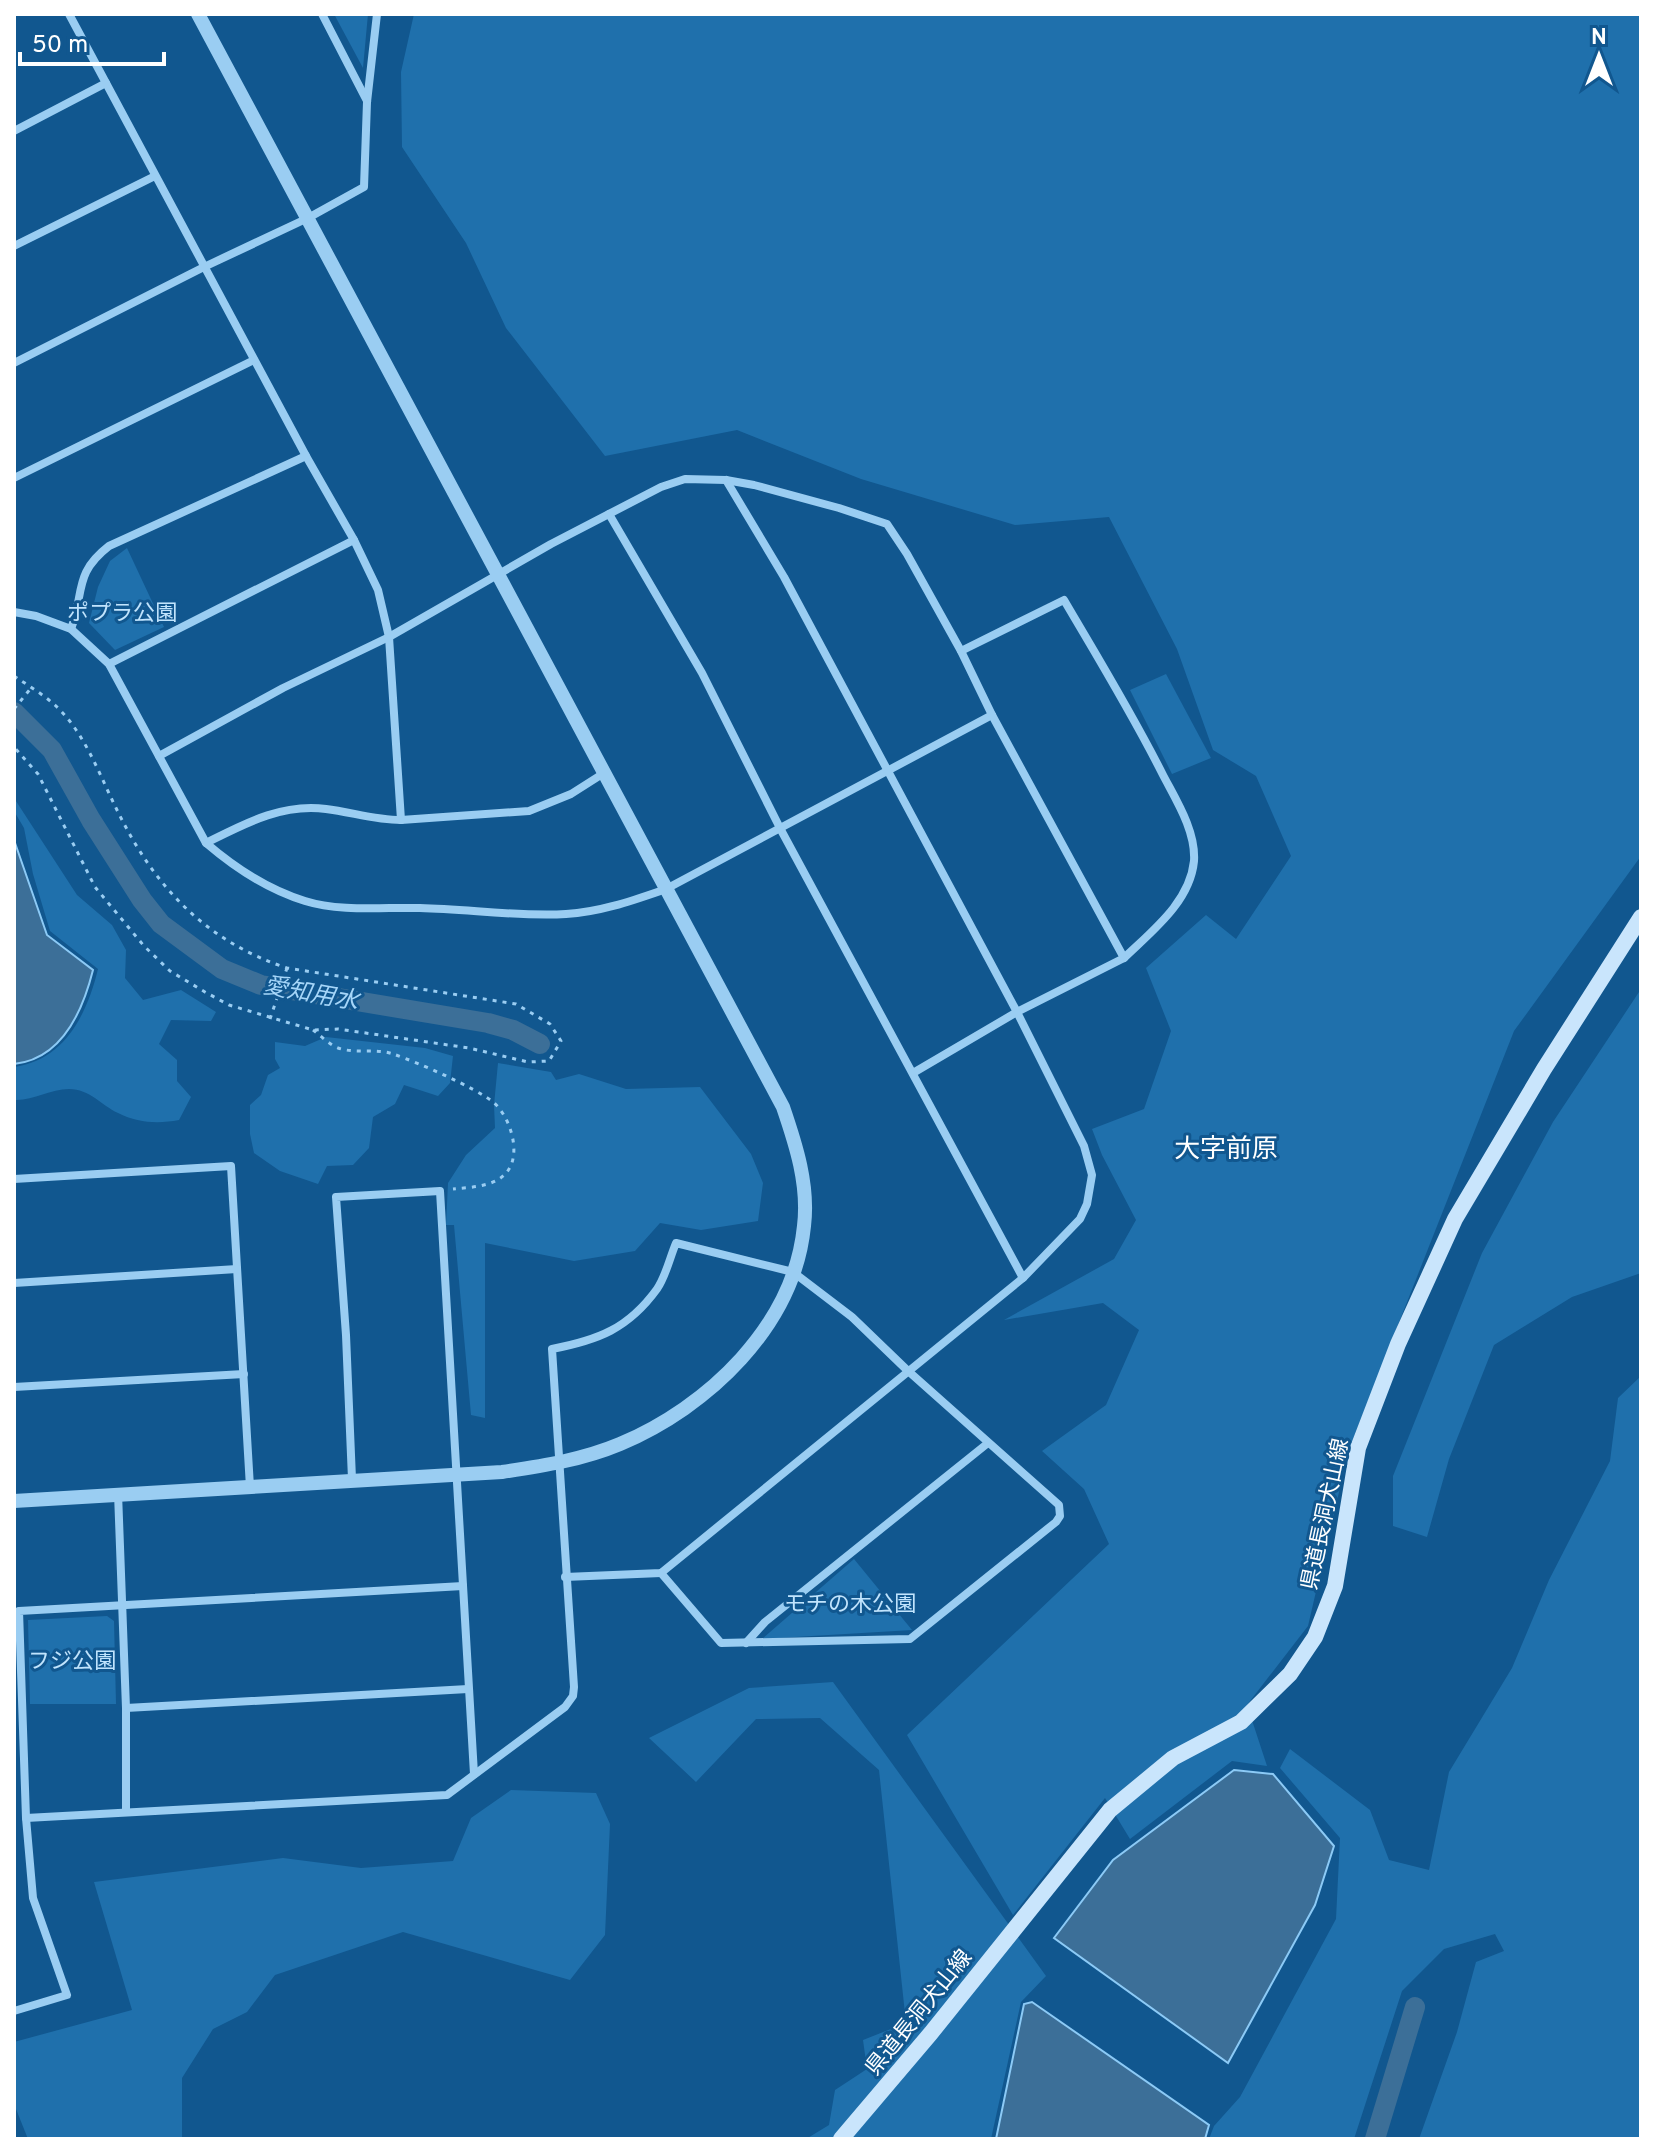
<svg xmlns="http://www.w3.org/2000/svg" width="1655" height="2153" viewBox="0 0 1655 2153" font-family="Overpass,'Noto Sans JP',sans-serif">
<style>
.green{fill:#1f70ac}
.water{fill:#3c6f98;stroke:#8ccaf6;stroke-width:2}
.lines{fill:none;stroke-linecap:round;stroke-linejoin:round}
.canal{stroke:#3c6f98;stroke-width:20}
.path{stroke:#9acdf2;stroke-width:3;stroke-dasharray:4 6;stroke-linecap:butt}
.minor{stroke:#9acdf2;stroke-width:8}
.tertiary{stroke:#9acdf2;stroke-width:14}
.secondary{stroke:#c9e5fc;stroke-width:16}
.labels{text-anchor:middle;stroke-width:6;stroke-linejoin:round;paint-order:stroke}
.park-label{font-size:22px;fill:#c1e4fd;stroke:#11578f}
.street-label{font-size:22px;fill:#fff;stroke:#11578f}
.water-label{font-size:24px;font-style:italic;fill:#a6d6f9;stroke:#11578f}
.quarter-label{font-size:26px;fill:#fff;stroke:#11578f}
</style>
<rect width="100%" height="100%" fill="#11578f"/>
<g class="green">
<polygon points="334,14 368,14 363,68"/>
<polygon points="414,14 1641,14 1641,856 1514,1031 1349,1449 1308,1626 1247,1705 1267,1766 1232,1761 1130,1839 1105,1798 1013,1915 907,1735 1109,1544 1084,1489 1042,1451 1106,1405 1139,1330 1103,1303 1004,1320 1114,1259 1136,1220 1102,1155 1092,1129 1144,1109 1171,1031 1146,968 1206,915 1236,939 1291,856 1256,776 1213,750 1177,649 1109,517 1015,525 861,479 737,430 605,456 506,328 466,243 402,147 401,72"/>
<polygon points="127,548 164,627 115,650 89,623 98,587 110,561"/>
<polygon points="1166,674 1211,758 1172,774 1130,690"/>
<path d="M14,798L77,895L112,925L126,950L125,978L143,1000L181,990L216,1012L211,1021L171,1020L159,1044L177,1060V1081L191,1097L179,1120C158,1124 138,1123 118,1113C101,1105 90,1089 69,1089C50,1089 33,1101 14,1100V1067C65,1060 87,1014 98,969L50,931L33,874L24,828L14,811Z"/>
<polygon points="1641,989 1641,1273 1572,1297 1494,1345 1449,1459 1427,1537 1393,1526 1393,1476 1482,1253 1553,1122"/>
<polygon points="326,1037 425,1048 453,1056 450,1083 438,1096 404,1085 395,1104 373,1117 369,1148 353,1165 327,1166 318,1184 280,1171 254,1153 250,1134 250,1105 261,1095 268,1075 280,1068 275,1059 275,1042 305,1046"/>
<polygon points="498,1063 551,1072 556,1080 579,1074 626,1089 700,1087 751,1154 763,1183 758,1221 701,1230 660,1223 635,1251 574,1261 485,1243 485,1418 471,1415 454,1225 446,1225 448,1183 466,1155 495,1128 494,1105"/>
<polygon points="1641,1376 1641,2139 1419,2139 1457,2032 1476,1962 1504,1951 1495,1934 1444,1949 1402,1991 1354,2139 1209,2139 1214,2126 1240,2097 1336,1919 1340,1838 1280,1768 1290,1749 1370,1810 1389,1860 1429,1870 1449,1772 1512,1668 1549,1580 1610,1461 1618,1398"/>
<polygon points="854,1559 912,1630 762,1639"/>
<polygon points="107,1616 114,1621 116,1704 30,1704 28,1620"/>
<polygon points="833,1682 1046,1976 1021,2002 991,2139 806,2139 829,2125 835,2090 867,2069 863,2040 906,2023 879,1770 820,1718 756,1719 696,1782 649,1738 749,1688"/>
<polygon points="511,1790 596,1793 610,1824 605,1935 570,1980 403,1932 275,1975 247,2012 213,2029 182,2078 182,2139 28,2139 14,2104 14,2042 132,2010 94,1882 283,1858 361,1868 453,1861 471,1818"/>
</g>
<g class="water">
<path d="M14,840L47,935L93,970C83,1010 62,1059 14,1064Z"/>
<polygon points="1234,1770 1273,1774 1334,1846 1315,1905 1228,2063 1054,1938 1113,1860"/>
<polygon points="1032,2002 1209,2125 1205,2139 996,2139 1024,2004"/>
</g>
<g class="lines">
<g class="canal">
<polyline points="14,712 52,750 91,820 142,900 161,924 222,969 261,985 488,1023 513,1030 540,1044"/>
<polyline points="1375,2139 1415,2007"/>
</g>
<g class="path">
<path d="M14,676C29,686 46,696 59,709C86,736 100,776 117,810C154,886 205,941 287,968L516,1004L550,1024L561,1041L549,1061L528,1062L469,1048L338,1029L313,1030L229,1005L205,992L170,971L144,946L95,887L38,774L14,747"/>
<polyline points="14,709 31,688"/>
<polyline points="270,1019 287,968"/>
<path d="M313,1030C321,1036 330,1045 338,1048C355,1054 376,1048 393,1054C417,1062 474,1087 493,1102C509,1115 521,1150 509,1169C498,1187 472,1187 453,1189"/>
</g>
<g class="minor">
<polyline points="69,14 306,456 354,540 378,590 389,637 401,820"/>
<polyline points="322,14 367,101"/>
<polyline points="14,131 106,83"/>
<polyline points="14,246 155,176"/>
<polyline points="14,363 204,267 308,218 364,187 367,102 377,14"/>
<polyline points="14,478 254,360"/>
<polyline points="609,514 702,673 781,830 1023,1278"/>
<path d="M14,612L36,616L71,629L109,664L206,843C234,867 269,890 305,901C340,912 384,907 420,908C469,909 517,917 566,914C601,912 634,900 666,889L992,715"/>
<path d="M71,629C85,592 73,574 109,546L306,456"/>
<path d="M961,651L1064,600C1098,658 1133,715 1163,775C1176,800 1196,831 1194,861C1190,902 1152,931 1124,958"/>
<polyline points="109,664 354,540"/>
<polyline points="159,756 283,688 389,637 551,544 661,487 685,479 726,480 754,485 839,508 887,524 907,554 961,651 992,715 1124,958 1017,1012 913,1073"/>
<path d="M206,843C244,824 282,803 326,809C351,812 375,820 401,820L529,811L571,794L604,773"/>
<polyline points="14,1179 231,1166 250,1487"/>
<polyline points="14,1283 237,1269"/>
<polyline points="14,1387 244,1374"/>
<polyline points="352,1479 346,1335 336,1197 440,1191 474,1774"/>
<polyline points="118,1493 126,1708 126,1812"/>
<polyline points="565,1577 661,1573 1023,1278 1080,1219 1087,1204 1092,1175 1084,1146 1017,1012 784,577 726,480"/>
<polyline points="746,1643 765,1622 988,1443"/>
<polyline points="126,1708 468,1689"/>
<path d="M26,1818L447,1795L565,1707L573,1696L574,1687L552,1349C598,1340 628,1329 657,1289C666,1276 670,1257 676,1243L793,1272L852,1317L907,1370L1059,1505L1060,1516L1056,1522L910,1639L721,1643L661,1573"/>
<polyline points="14,2011 67,1995 33,1898 26,1818 19,1611 463,1586"/>
</g>
<path class="tertiary" d="M14,1501L502,1472C542,1466 582,1460 620,1444C708,1407 794,1326 804,1226C809,1185 796,1145 783,1107L198,14"/>
<polyline class="secondary" points="841,2139 931,2033 1110,1810 1173,1758 1241,1722 1290,1674 1315,1637 1335,1586 1358,1448 1398,1344 1455,1219 1544,1069 1641,917"/>
</g>
<g class="labels">
<g class="park-label">
<text x="122" y="620">ポプラ公園</text>
<text x="850" y="1611">モチの木公園</text>
<text x="72" y="1668">フジ公園</text>
</g>
<g class="street-label">
<text transform="translate(1324 1514) rotate(-78)" y="8">県道長洞犬山線</text>
<text transform="translate(918 2012) rotate(-51)" y="8">県道長洞犬山線</text>
</g>
<g class="water-label">
<text transform="translate(311 993) rotate(10)" y="8">愛知用水</text>
</g>
<g class="quarter-label">
<text x="1226" y="1157">大字前原</text>
</g>
</g>
<rect width="1655" height="2153" fill="none" stroke="#ffffff" stroke-width="32"/>
<g transform="translate(1599 56)" stroke="#11578f" stroke-width="6" paint-order="stroke">
<path d="M0-6L14 30L0 20L-14 30Z" fill="#ffffff"/>
<text y="-12" font-size="22" font-weight="bold" text-anchor="middle" fill="#ffffff">N</text>
</g>
<path d="M20 52v12h144v-12" fill="none" stroke="#ffffff" stroke-width="4"/>
<text x="32" y="52" font-size="24" fill="#ffffff" stroke="#11578f" stroke-width="6" paint-order="stroke">50 m</text>
</svg>
